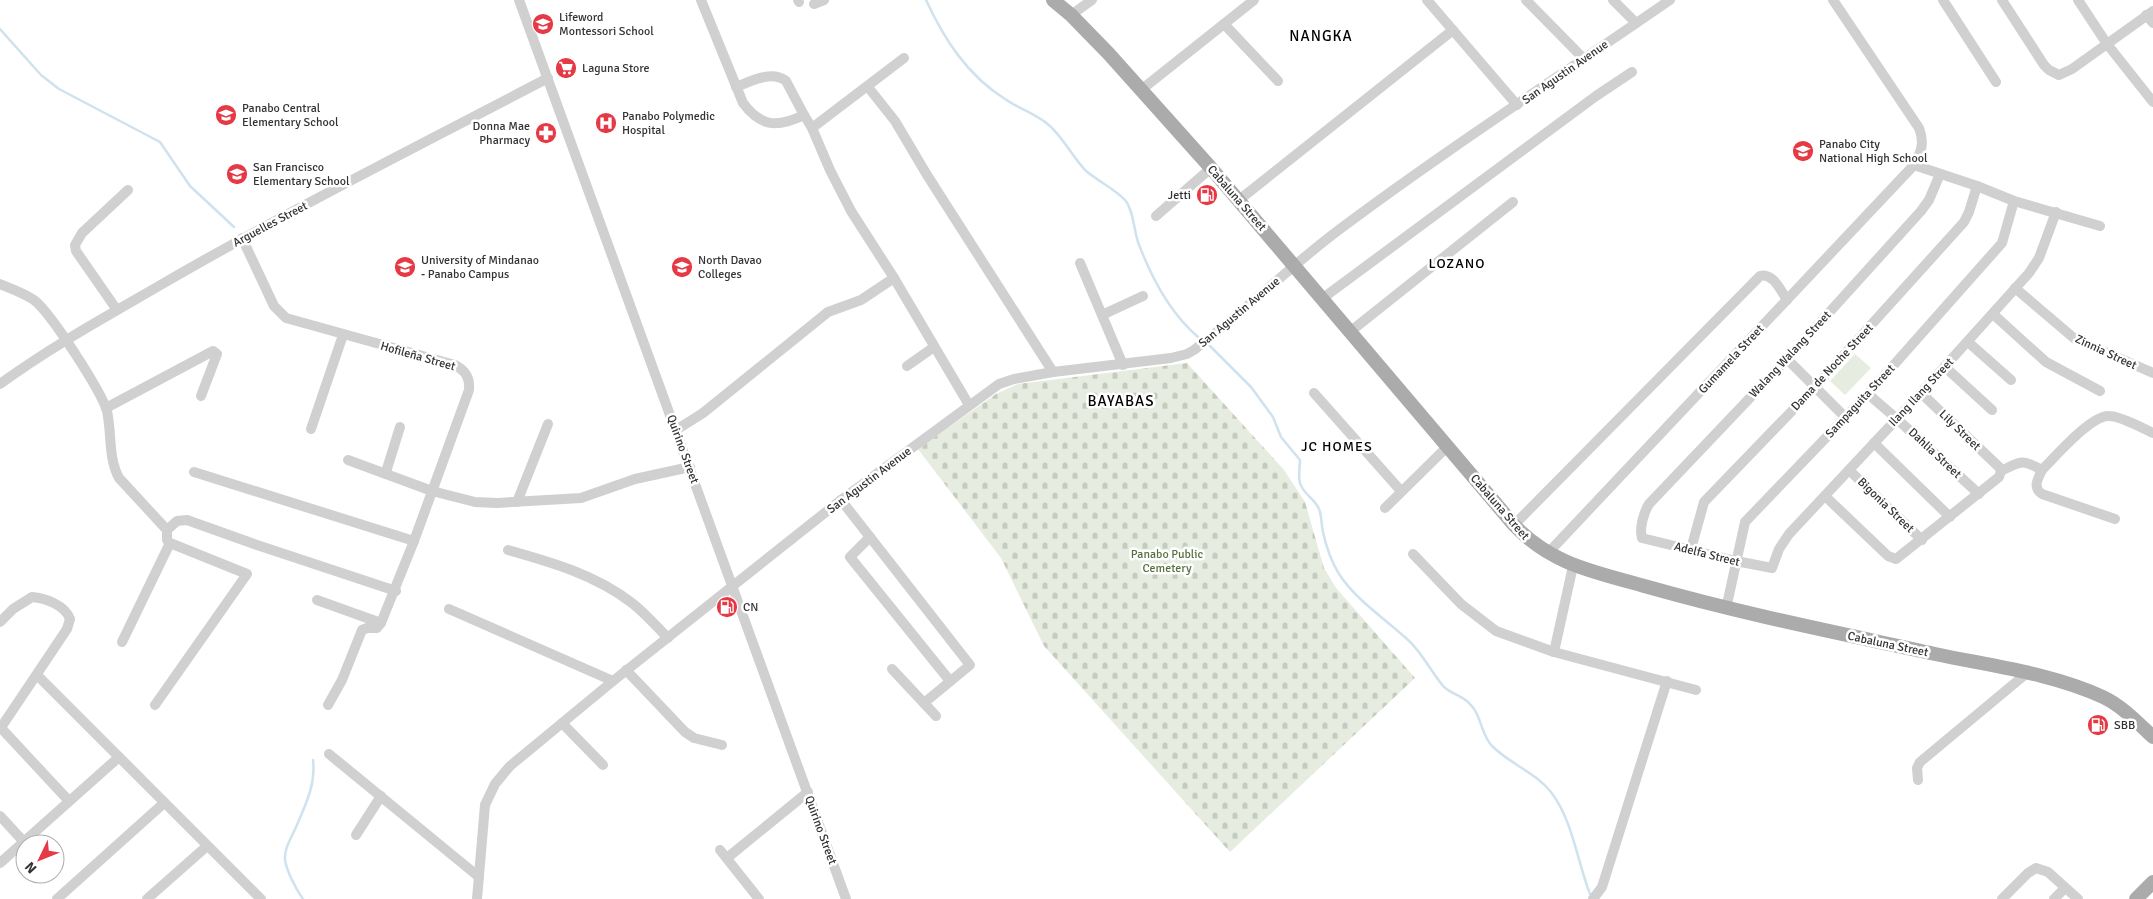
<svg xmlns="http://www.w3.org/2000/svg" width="2153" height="899" viewBox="0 0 2153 899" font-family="Signika,sans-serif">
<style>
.green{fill:#e6ecdf}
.cemetery{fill:url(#cemetery-stones)}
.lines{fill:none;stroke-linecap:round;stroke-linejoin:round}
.stream{stroke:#cfe2ee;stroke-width:2.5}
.minor{stroke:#d0d0d0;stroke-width:10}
.major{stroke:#ababab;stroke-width:14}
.labels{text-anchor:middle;stroke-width:5;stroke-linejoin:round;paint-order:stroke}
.poi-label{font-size:12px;fill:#333;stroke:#fff;text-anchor:start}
.street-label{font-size:12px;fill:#333;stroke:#fff}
.park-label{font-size:12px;fill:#56703f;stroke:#fff}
.neighbourhood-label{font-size:14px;letter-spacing:1px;fill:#000;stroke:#fff}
.quarter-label{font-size:15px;letter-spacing:1px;fill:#000;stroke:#fff}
</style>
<defs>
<pattern id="cemetery-stones" width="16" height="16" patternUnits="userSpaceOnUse" patternTransform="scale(1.25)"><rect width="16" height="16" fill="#e6ecdf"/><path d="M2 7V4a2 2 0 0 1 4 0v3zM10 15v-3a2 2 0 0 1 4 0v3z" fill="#c6cbc0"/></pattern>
</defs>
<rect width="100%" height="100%" fill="#fff"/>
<polygon class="green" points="1855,354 1871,368 1845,395 1830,381"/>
<polygon class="cemetery" points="1187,363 1284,470 1305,502 1324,568 1336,588 1415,678 1230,852 1044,646 1001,558 918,449 996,394 1018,384"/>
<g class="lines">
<g class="stream">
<path d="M926,0C944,39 967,75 1005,99C1019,109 1037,114 1050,126C1064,139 1072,156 1085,170C1097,181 1114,188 1125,200C1133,209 1134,230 1138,242C1151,277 1170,313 1198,337"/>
<polyline points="0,29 41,75 59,89 160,142 190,186 234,227"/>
<path d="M1210,346L1251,387L1273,417L1281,437L1300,460C1300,467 1298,476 1300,483C1303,494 1315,499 1319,509C1322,516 1321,524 1323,532C1326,546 1331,561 1339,574C1356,600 1384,618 1407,639C1422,652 1431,672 1444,687C1452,694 1462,696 1469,703C1482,715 1480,733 1492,746C1510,764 1535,772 1551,792C1573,821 1577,861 1590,894"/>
<path d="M303,899C296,889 287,872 285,860C284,848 292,837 296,827C306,804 316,784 313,760"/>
</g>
<g class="minor">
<polyline points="519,0 846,899"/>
<path d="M701,0L743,103C761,127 777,128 804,115L812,128L830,170L851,211L894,278L969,405"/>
<polyline points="798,0 799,2"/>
<polyline points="1427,0 1517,105"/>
<polyline points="1526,0 1583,58"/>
<polyline points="1613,0 1636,23"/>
<polyline points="1943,0 1996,82"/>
<polyline points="2002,0 2044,65 2049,70 2059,75 2072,69 2153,11"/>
<polyline points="2078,0 2107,44 2153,102"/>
<polyline points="814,4 824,0"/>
<polyline points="1071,15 1092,0"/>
<polyline points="2146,15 2153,23"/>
<polyline points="1224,24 1278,81"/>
<path d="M736,87C751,81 772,70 786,81L804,115"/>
<polyline points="868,87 895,121 927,175 1053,372"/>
<polyline points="1141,90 1254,0"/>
<polyline points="812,128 904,58"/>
<polyline points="1914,165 1977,186 2014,201 2100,226"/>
<path d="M1940,174L1929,200L1921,211L1787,359L1649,504C1644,512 1639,528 1642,538L1736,561L1772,568L1779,549L1789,534L1921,393L2029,273L2039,258L2056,212"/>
<polyline points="1239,200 1453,30"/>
<polyline points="1156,216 1211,168"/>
<path d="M242,238L274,306L286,318L455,365C466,371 470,378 469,390L414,541L381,623L377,628H367L362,630L342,680L328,705"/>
<polyline points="1080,263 1123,365"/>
<path d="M0,284C12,289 24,293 34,300C51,313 101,391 107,411C112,434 108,458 119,478L167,530V540L170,543L247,574L155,705"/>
<polyline points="2015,288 2075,339 2153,373"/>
<polyline points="1323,298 1596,96 1632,72"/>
<polyline points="117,310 76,251 75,245 82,233 128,190"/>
<polyline points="1993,314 2046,362 2100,391"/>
<polyline points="1102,315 1143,296"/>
<polyline points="1351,331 1513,202"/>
<polyline points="1968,342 2011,380"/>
<polyline points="1787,359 1845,417"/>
<polyline points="907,366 934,347"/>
<polyline points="1945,367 1992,410"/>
<path d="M0,384C52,346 109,315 164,283C290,210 420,145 548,78"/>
<polyline points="1314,393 1401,491"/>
<polyline points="1868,394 1897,419 1979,494"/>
<polyline points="106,408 213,351 217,354 201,396"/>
<polyline points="311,429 343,335"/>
<polyline points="676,430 703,413 828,312 861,300 894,278"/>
<polyline points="1874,443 1950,517"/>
<polyline points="348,460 432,491 475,502 497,503 581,498 635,479 690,467"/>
<polyline points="1849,470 1922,540"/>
<path d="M2042,470C2055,457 2091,415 2109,416C2121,416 2142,428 2153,433"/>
<path d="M2001,471C2021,461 2022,459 2042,470C2038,479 2032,487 2042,494L2115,519"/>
<polyline points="194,472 414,541"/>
<polyline points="386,472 400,427"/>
<polyline points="1825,496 1888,556 1896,559 1999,477 2001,471 1999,467 1921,393"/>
<polyline points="841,500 970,665 924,703"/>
<polyline points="517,502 548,424"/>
<polyline points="1385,508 1448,446"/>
<path d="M1514,525L1760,276C1773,272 1781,291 1787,300"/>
<polyline points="167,530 177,521 187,520 257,545 396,591"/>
<polyline points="870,537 850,557 950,681"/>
<polyline points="1691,549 1704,502 1815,387 1964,222 1969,212 1977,186"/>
<path d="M508,550C551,562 596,575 632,603C645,613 656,626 668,638"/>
<path d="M1548,553L1914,165C1921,152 1925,143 1919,128L1833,0"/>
<polyline points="1413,554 1461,604 1496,631 1554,652 1696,690"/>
<polyline points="317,600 381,623"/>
<polyline points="449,609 613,681"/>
<polyline points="1726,609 1745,522 1868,394 1994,252 2002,243 2014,201"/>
<path d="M0,622L13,609L32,597C45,598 65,605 70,619L67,629L0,729"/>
<polyline points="122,642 170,543"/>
<polyline points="1554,652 1573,566"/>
<polyline points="892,669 936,716"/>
<polyline points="626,670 685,732 694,738 722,745"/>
<polyline points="37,675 261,899"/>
<polyline points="562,723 603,765"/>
<polyline points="1,728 69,801"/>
<polyline points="329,754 479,877"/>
<polyline points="1918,780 1917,768 1920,762 2027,673"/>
<polyline points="0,816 24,842"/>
<polyline points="356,835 381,796"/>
<polyline points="720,850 759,899"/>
<polyline points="727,858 808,792"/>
<polyline points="0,863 119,757"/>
<polyline points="57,899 164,803"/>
<polyline points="147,899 207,846"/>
<path d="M477,899L485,805L495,784L510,766L613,681L841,500L999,384L1014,379L1053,372L1171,358L1187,354L1194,350C1244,312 1289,267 1340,229C1447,149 1560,76 1670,0"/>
<polyline points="1593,899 1602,887 1667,681"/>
<polyline points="2002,899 2028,873 2036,868 2048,872 2078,899"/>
<polyline points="2054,899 2065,888"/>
</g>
<g class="major">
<path d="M1053,0L1071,15L1109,54L1211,168L1514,525C1553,566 1597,572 1648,587C1743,614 1839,633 1935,654C1991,666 2051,673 2103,697C2122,706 2137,722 2153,737"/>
<polyline points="2136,899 2153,882"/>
</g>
</g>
<defs>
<g id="school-disc" transform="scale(1.125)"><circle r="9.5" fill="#e63946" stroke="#fff"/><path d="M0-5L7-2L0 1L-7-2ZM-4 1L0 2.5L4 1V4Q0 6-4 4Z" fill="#fff"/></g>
<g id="supermarket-disc" transform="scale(1.125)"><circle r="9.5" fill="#e63946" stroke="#fff"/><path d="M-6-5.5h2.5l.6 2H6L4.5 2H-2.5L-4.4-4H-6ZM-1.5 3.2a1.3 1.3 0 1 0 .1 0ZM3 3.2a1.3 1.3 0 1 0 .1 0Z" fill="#fff"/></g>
<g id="hospital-disc" transform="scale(1.125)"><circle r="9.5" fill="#e63946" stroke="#fff"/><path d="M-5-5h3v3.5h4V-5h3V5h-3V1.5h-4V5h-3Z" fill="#fff"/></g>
<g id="pharmacy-disc" transform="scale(1.125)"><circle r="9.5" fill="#e63946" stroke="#fff"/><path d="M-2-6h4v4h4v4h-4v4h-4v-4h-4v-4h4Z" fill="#fff"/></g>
<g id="fuel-disc" transform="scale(1.125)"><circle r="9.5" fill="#e63946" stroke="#fff"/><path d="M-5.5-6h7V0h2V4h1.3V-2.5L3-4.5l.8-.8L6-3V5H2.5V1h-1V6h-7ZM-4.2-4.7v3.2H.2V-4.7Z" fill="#fff"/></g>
<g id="university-disc" transform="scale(1.125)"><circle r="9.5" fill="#e63946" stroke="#fff"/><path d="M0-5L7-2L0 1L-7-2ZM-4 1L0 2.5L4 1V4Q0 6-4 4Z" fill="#fff"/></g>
</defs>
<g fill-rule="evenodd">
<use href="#school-disc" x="543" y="24"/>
<use href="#supermarket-disc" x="566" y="68"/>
<use href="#school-disc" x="226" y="115"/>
<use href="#hospital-disc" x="606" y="123"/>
<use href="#pharmacy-disc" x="546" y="133"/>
<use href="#school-disc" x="1803" y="151"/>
<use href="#school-disc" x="237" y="174"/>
<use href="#fuel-disc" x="1207" y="195"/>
<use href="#university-disc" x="405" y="267"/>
<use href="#university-disc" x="682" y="267"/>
<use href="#fuel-disc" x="727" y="607"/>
<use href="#fuel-disc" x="2098" y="725"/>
</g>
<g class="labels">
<g class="poi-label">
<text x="559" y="21">Lifeword<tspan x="559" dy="14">Montessori School</tspan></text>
<text x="582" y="72">Laguna Store</text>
<text x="242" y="112">Panabo Central<tspan x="242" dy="14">Elementary School</tspan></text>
<text x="622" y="120">Panabo Polymedic<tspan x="622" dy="14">Hospital</tspan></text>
<text x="530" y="130" text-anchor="end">Donna Mae<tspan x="530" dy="14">Pharmacy</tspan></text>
<text x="1819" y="148">Panabo City<tspan x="1819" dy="14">National High School</tspan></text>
<text x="253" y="171">San Francisco<tspan x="253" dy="14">Elementary School</tspan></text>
<text x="1191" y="199" text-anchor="end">Jetti</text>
<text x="421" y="264">University of Mindanao<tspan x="421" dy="14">- Panabo Campus</tspan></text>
<text x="698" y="264">North Davao<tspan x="698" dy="14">Colleges</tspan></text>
<text x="743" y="611">CN</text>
<text x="2114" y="729">SBB</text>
</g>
<g class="street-label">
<text transform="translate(1565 72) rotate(-35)" y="4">San Agustin Avenue</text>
<text transform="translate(1237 198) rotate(49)" y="4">Cabaluna Street</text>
<text transform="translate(270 224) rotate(-28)" y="4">Arguelles Street</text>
<text transform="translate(1239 312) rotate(-40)" y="4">San Agustin Avenue</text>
<text transform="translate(2106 352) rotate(25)" y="4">Zinnia Street</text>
<text transform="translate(1790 354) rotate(-47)" y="4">Walang Walang Street</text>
<text transform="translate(418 356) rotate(16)" y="4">Hofileña Street</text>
<text transform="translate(1731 359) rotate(-47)" y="4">Gumamela Street</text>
<text transform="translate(1832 367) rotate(-47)" y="4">Dama de Noche Street</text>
<text transform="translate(1921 392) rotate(-47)" y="4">Ilang Ilang Street</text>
<text transform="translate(1860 401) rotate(-47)" y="4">Sampaguita Street</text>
<text transform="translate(1960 430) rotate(44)" y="4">Lily Street</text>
<text transform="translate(683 449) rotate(70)" y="4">Quirino Street</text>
<text transform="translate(1935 453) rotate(43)" y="4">Dahlia Street</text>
<text transform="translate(869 480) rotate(-37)" y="4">San Agustin Avenue</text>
<text transform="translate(1886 505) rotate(44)" y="4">Bigonia Street</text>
<text transform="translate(1500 507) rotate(49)" y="4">Cabaluna Street</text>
<text transform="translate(1707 554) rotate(14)" y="4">Adelfa Street</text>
<text transform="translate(1888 644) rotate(12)" y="4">Cabaluna Street</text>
<text transform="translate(821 830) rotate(70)" y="4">Quirino Street</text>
</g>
<g class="park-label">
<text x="1167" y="558">Panabo Public<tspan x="1167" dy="14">Cemetery</tspan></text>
</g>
<g class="neighbourhood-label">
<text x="1457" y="268">LOZANO</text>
<text x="1337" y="451">JC HOMES</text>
</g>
<g class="quarter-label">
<text x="1321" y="41">NANGKA</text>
<text x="1121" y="406">BAYABAS</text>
</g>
</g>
<g transform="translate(40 859) rotate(227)"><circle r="24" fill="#ffffff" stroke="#adadad"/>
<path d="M0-4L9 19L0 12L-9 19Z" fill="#e63946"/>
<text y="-8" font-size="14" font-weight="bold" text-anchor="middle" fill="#333333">N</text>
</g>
</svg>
